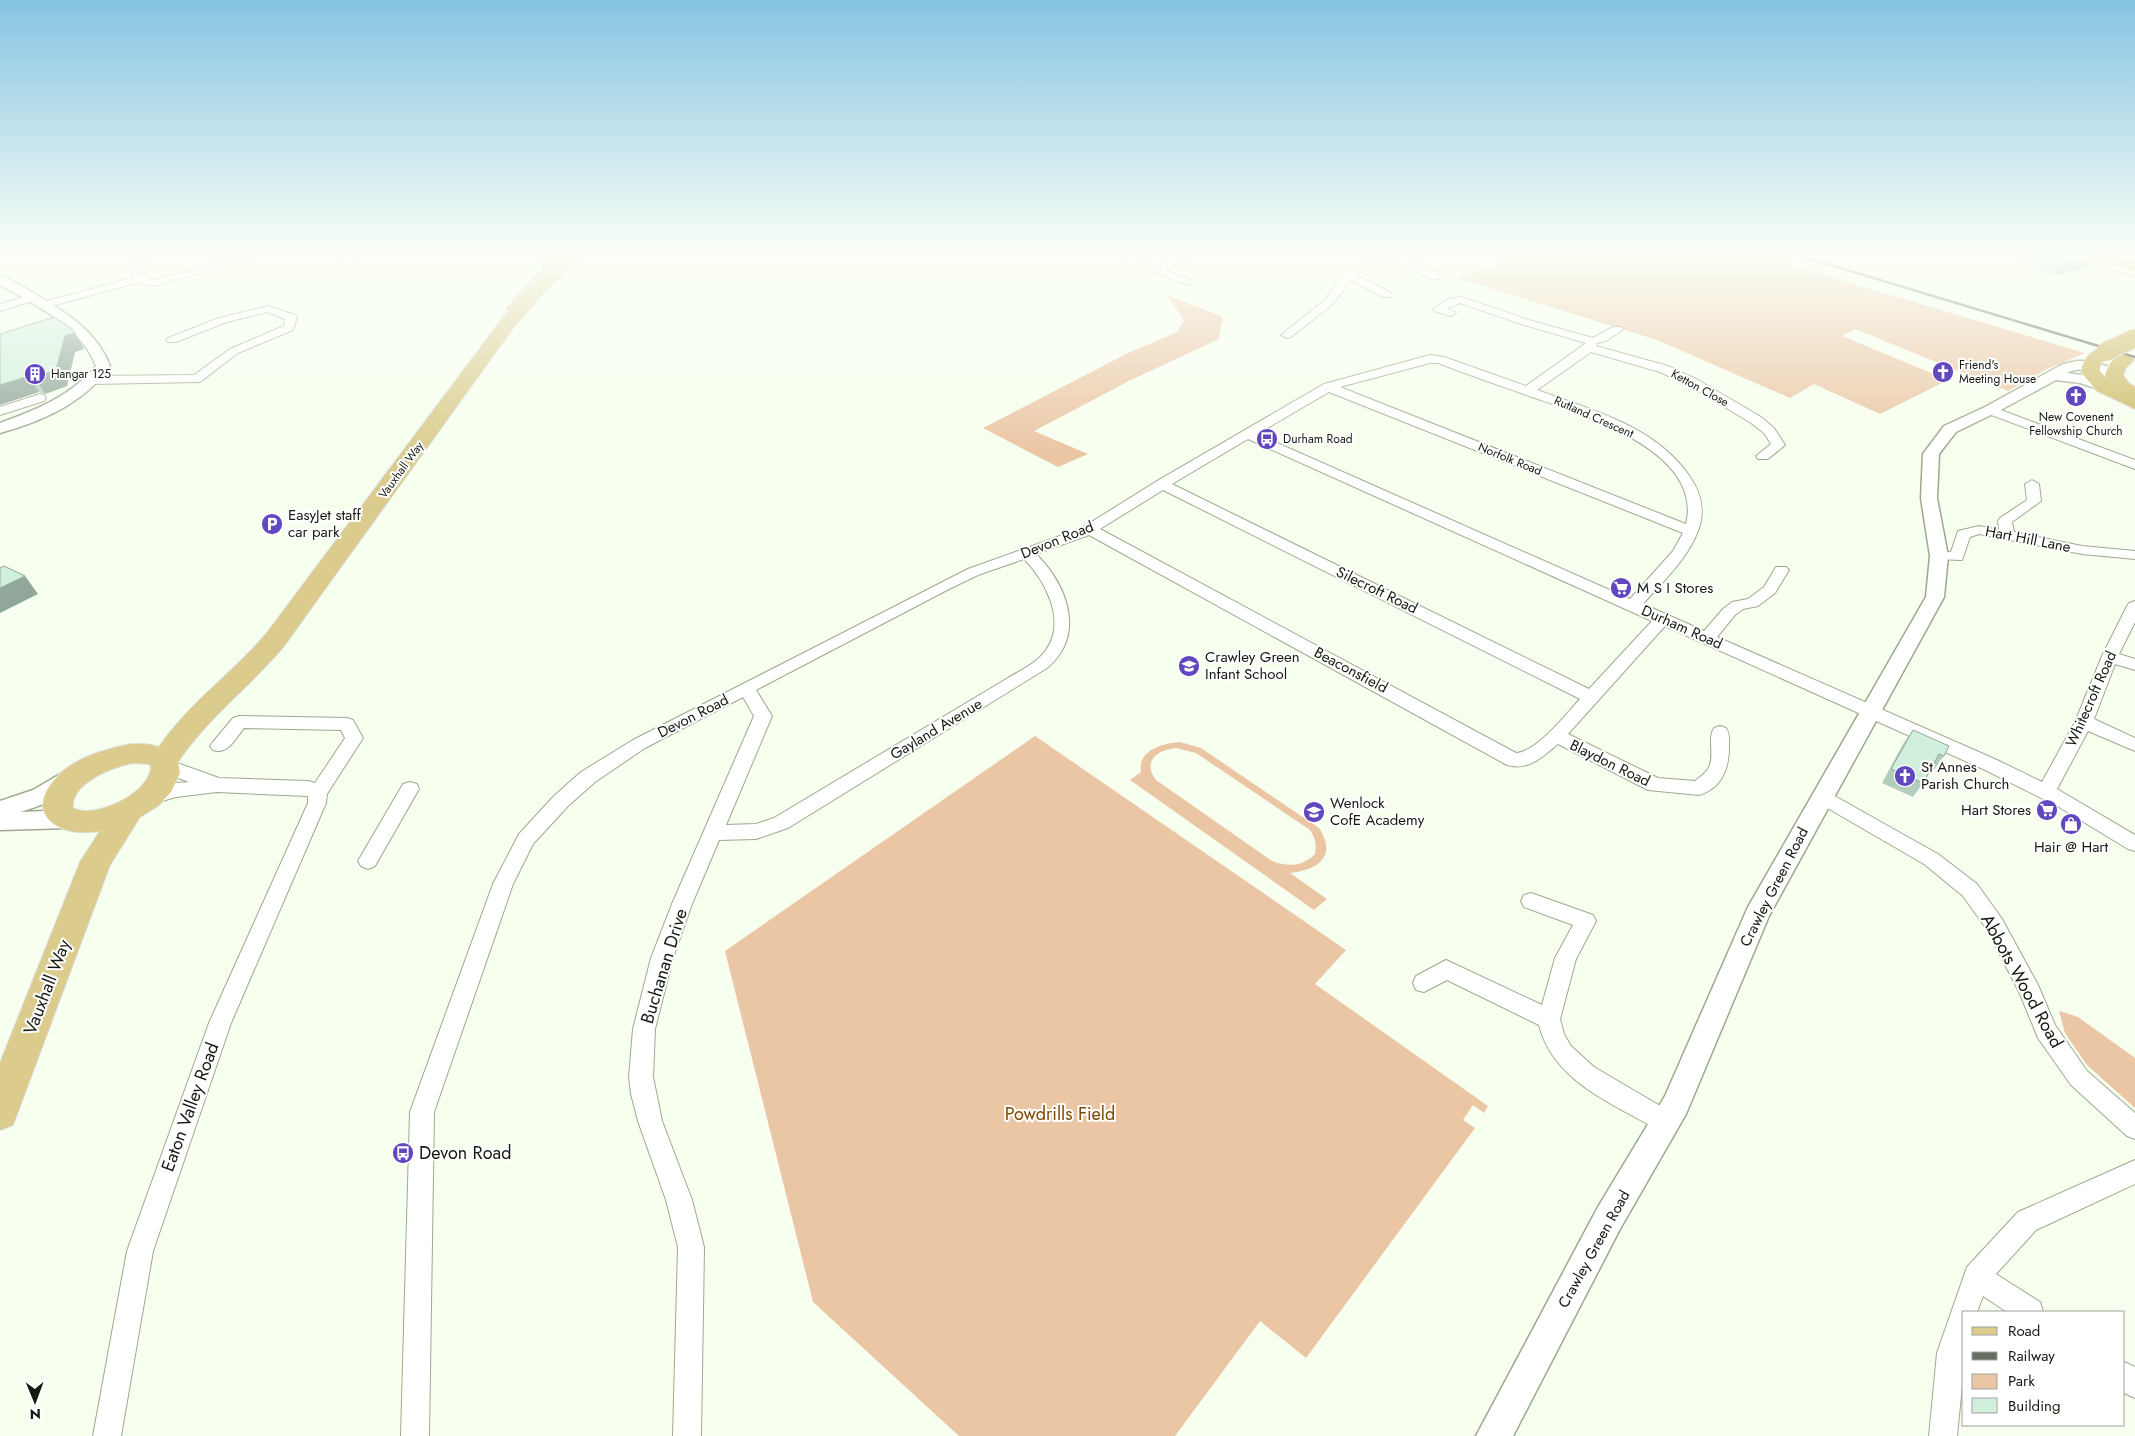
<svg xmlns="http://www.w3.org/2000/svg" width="2135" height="1436" viewBox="0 0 2135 1436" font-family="Jost,sans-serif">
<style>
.green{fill:#ebc6a5;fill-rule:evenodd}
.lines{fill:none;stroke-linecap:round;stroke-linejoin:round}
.minor-casing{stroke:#9da98f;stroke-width:2}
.tertiary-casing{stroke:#9da98f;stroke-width:3}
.primary-casing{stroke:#dedfde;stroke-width:2}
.trunk-casing{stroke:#dedfde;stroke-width:2}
.minor{fill:#fff;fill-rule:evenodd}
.tertiary{fill:#fff;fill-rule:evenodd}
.primary{fill:#dbcc8e;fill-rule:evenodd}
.trunk{fill:#cfbb68;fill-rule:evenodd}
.rail{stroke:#676d60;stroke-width:2.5}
.trunk-bridge-casing{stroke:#dedfde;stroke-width:20;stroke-linecap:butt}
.trunk-bridge{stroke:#cfbb68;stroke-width:18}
.wall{fill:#b4cebe}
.shaded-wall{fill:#92a79b}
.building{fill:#d1efdd;stroke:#92a79b}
.labels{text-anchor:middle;stroke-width:4;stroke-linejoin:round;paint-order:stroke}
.far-poi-label{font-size:12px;fill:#151a10;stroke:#fff;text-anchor:start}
.far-street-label{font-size:12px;fill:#151a10;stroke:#fff}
.poi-label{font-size:15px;fill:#151a10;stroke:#fff;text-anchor:start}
.street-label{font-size:15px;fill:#151a10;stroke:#fff}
.near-street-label{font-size:18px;fill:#151a10;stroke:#fff}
.near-park-label{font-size:18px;fill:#7f4800;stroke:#fff}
.near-poi-label{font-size:18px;fill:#151a10;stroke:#fff;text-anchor:start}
</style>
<rect width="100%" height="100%" fill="#f7ffee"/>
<g class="green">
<polygon points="545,251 568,251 510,312 505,309 543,267 542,262 548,255"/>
<polygon points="1502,251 1750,251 1834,278 2085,353 2047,369 2008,391 1855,329 1842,336 1948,380 1880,414 1814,384 1790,398 1657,340 1457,278 1510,262 1504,258"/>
<polygon points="1167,295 1223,317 1219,339 1131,380 1034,431 1088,454 1058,467 983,428 1128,353 1177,332 1184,320"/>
<polygon points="1035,736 1346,950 1315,984 1488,1106 1484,1113 1473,1105 1463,1120 1475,1128 1306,1358 1260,1321 1175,1436 959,1436 813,1302 725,951"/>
<path d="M1180,742L1201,748L1319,828C1338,857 1317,870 1290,873L1327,899L1314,910L1130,780L1141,772C1137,750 1164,743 1180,742ZM1176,748L1196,753L1310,830C1315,838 1317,844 1315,854C1302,867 1288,867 1272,861L1156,780C1142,761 1157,750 1176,748Z"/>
<polygon points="2059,1011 2078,1017 2135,1058 2135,1108 2087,1065 2065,1033"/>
</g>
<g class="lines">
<g class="minor-casing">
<g id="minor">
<path d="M260,251H278L154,286L142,284L140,282L44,308L39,305L40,303L135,277L127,268L132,265C141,267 144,279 154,280Z"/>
<polygon points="331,251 342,251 356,265 351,268 347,267"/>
<polygon points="1189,251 1203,251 1165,270 1191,280 1192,282 1191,284 1187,285 1120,259 1125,256 1156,267"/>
<path d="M1306,251H1347C1340,257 1313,257 1306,251Z"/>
<polygon points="1406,251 1419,251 1408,258 1439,275 1440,277 1439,279 1431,279 1398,261 1374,266 1356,275 1391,293 1392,295 1391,297 1383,297 1351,280 1333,304 1291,337 1287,338 1281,335 1325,300 1343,274 1359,264"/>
<path d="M1497,251H1514L1518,254C1513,259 1498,259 1493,254Z"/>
<polygon points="2111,259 2121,266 2135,270 2135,276 2113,270 2106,262"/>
<polygon points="32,295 37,298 36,300 0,311 0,304"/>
<path d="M1461,297L1532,321L1593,338L1613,327H1621L1623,329L1621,331L1606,341L1597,343L1596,346L1668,366L1698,380L1761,417L1774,428L1785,445L1768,459H1758L1756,456L1771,444L1764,433L1751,423L1690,386L1660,372L1591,352L1537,390C1590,409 1654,426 1688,474C1701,492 1706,510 1698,531C1687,560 1662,582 1643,604L1704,631L1723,609L1732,602L1748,599L1764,587L1776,567H1786L1789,570L1775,593L1758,606L1743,609L1735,615L1717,637L1997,760L2042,782L2075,722L2102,656L2127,606L2129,603L2135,601V622L2119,654L2135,659V670L2115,664L2094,719L2135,738V751L2088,731L2057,789L2135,835V851L2128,849L2059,807L1985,770L1665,626L1568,734L1658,778L1695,781C1700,777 1707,772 1709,767C1715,755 1707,739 1714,728L1720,726L1726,728C1730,734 1729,740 1729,747C1729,769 1722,788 1699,795L1648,790L1558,744C1542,757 1529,771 1507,765L1089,535L1036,554C1068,586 1086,635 1047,668L788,828L756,839L719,840L692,904L673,958L655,1029L653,1077L662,1121L692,1200L704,1247L701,1436H673L678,1247L666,1200L638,1121L631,1094L629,1077L633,1029L651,958L672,904L754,716L743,697L645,748L595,782L568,806L533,844L513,884L434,1112L429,1436H401L410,1112L493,884L519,834L554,796L581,772L633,740L968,569L1082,528L1157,481L1324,384L1430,355L1444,357L1526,386L1586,343L1524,325L1460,303L1447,308L1456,313L1450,316L1434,311L1433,309L1448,299ZM1430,363H1438C1469,375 1501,386 1532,397C1583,415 1704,451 1686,524L1340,387ZM1329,392L1683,533L1673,551L1630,599L1257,434ZM1248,439L1652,621L1589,689L1172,484ZM1163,490L1580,699C1566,714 1537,752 1516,753L1100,529ZM1024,559C1045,580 1067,621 1046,650C1037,663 1021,670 1008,678L774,818L756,824L726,825L772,716L756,690L951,588L978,575Z"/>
<polygon points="268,306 295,315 297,317 293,330 238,353 200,382 93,384 87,380 93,376 194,375 230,349 284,326 285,319 267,312 227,322 176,342 168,342 166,340 168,338 219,318"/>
<polygon points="40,394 44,395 46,398 44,401 0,415 0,407"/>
<polygon points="1990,406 2135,460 2135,469 1986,413 1984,410 1986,407"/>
<polygon points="2032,480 2039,484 2041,501 2012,522 2014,532 2082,546 2135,551 2135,559 2082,554 1979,534 1970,537 1962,560 1934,559 1932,556 1934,553 1951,552 1958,531 1979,526 1999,530 1998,521 2000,518 2027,500 2025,484"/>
<path d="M239,716L347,718L353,720L363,738L327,794L326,803L231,1023L153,1251L121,1436H93L127,1251L209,1023L308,803V796L217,792L176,797L148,805L141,803L139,798L141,793L176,783L189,782L160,771L157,766L160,761L166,759L219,778L308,781L315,783L345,738L341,730L244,728C235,739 228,755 213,750L210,746L213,742L233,718Z"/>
<polygon points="410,782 417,784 419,789 375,866 368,869 361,866 358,861 361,856 403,784"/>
<polygon points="1824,790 1938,854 1977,884 2002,919 2038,985 2055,1025 2087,1071 2135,1113 2135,1139 2127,1136 2071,1085 2038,1038 2020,994 1988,931 1963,896 1924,864 1817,802 1815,797 1817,792"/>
<path d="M1531,893L1593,915L1596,921L1576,959L1560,1019L1564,1034L1571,1046L1594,1067L1674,1114L1678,1122L1674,1130L1666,1133L1658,1130C1612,1103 1553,1081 1539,1025L1447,980L1424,992L1416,990L1413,983L1416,976L1446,960L1542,1005L1555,958L1573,925L1524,907L1521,901L1524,895Z"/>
<polygon points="2135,1160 2135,1184 2036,1230 1996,1274 2040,1302 2043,1312 2007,1312 1983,1296 1977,1312 1964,1312 1964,1365 1957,1436 1929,1436 1937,1353 1967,1267 2018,1212"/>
<polygon points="2124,1362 2135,1367 2135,1398 2124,1393"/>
</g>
</g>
<g class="tertiary-casing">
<g id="tertiary">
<path d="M0,276C10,279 19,285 28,290C61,309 96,329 110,366C86,402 41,422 0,433V423C36,410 71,396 96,366C81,326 35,305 0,285Z"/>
<path d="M2077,361H2090L2119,370L2121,373L2119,376C2101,381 2088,362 2067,373L2087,376L2109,384L2111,387L2109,390L2104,391L2080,383L2056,380L1995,413L1956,432L1939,454L1937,498L1948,556L1944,597L1769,916L1686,1114L1620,1229L1513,1436H1476L1598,1207L1665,1096L1748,907L1926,597L1930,556L1921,498L1923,454L1944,426L1985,407L2063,364Z"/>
<path d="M70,771L78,773L81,779C72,796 38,806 21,812L68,810L76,813L80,819L76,825L68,828L0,830V801L33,790L62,773Z"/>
</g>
</g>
<g class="primary-casing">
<path id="primary" d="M569,251H586L542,295L513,328L284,646C251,686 207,718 178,762L180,773L171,792L158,806L140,817L110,865L13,1125L0,1130V1063L80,862L100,831C54,839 20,810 62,772C75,761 91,754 107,750C125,744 141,741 159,747C188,704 233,673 266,634L501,320L530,287ZM133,763L149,764L151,767C150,793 95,820 73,808C70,783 113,767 133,763Z"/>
</g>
<g class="trunk-casing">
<g id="trunk">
<polygon points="2053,251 2086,251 2135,261 2135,271 2061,256 2055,254"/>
<path d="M2105,346L2111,348L2114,352L2101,363L2100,371L2107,379L2105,375C2110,362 2116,352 2132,356L2134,360L2126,368L2123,375L2129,383L2135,387V409L2097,391L2081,372C2083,358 2091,350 2105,346Z"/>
</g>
</g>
<use href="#minor" class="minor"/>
<use href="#tertiary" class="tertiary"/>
<use href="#primary" class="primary"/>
<use href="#trunk" class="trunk"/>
<polyline class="rail" points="1784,251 2135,357"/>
<g class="trunk-bridge-casing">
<polyline id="trunk-bridge" points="2105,352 2135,338"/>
</g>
<use href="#trunk-bridge" class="trunk-bridge"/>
</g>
<g class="wall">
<polygon points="2019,251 2082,251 2088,267 2055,276 2031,268 2033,264 2015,258"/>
<polygon points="71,328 84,349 75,352 67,386 45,394 39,392 0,405"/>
<polygon points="1913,730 1944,756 1934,770 1931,769 1923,783 1913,797 1882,783 1903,744"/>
</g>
<g class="shaded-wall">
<polygon points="129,251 166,251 162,256 133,259"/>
<polygon points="171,251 185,251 172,254"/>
<polygon points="2095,256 2088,267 2055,276 2061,265"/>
<polygon points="75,333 84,349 75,352 67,386 45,394 35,377 65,336"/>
<polygon points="29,376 39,392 0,405 0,385"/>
<polygon points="25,576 38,594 0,613 0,588"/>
</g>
<g class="building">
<polygon points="2034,251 2082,251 2095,256 2061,265 2037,256 2043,255"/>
<polygon points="54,317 71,328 75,333 65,336 56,370 35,377 29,376 0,385 0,334"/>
<polygon points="4,566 25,576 0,588 0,568"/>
<polygon points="1913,730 1949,746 1944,756 1939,754 1923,783 1891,769"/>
</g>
<linearGradient id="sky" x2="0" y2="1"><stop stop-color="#85c4e2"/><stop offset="0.56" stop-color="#fbfff7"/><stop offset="1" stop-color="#fbfff7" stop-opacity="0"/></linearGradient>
<rect width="2135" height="452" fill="url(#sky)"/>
<defs>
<g id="church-disc" transform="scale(1.125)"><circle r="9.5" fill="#6248c0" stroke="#fff"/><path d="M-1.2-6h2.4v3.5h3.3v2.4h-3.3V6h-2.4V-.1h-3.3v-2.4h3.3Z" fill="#fff"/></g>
<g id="building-disc" transform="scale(1.125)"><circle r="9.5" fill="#6248c0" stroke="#fff"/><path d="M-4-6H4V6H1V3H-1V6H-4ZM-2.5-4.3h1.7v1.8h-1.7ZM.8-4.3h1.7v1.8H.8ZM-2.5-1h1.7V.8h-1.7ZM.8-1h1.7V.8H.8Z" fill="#fff"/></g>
<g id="bus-disc" transform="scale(1.125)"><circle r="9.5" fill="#6248c0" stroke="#fff"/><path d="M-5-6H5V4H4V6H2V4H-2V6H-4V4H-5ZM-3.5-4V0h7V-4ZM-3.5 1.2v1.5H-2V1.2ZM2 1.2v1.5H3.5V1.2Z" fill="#fff"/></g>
<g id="parking-disc" transform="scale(1.125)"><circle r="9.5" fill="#6248c0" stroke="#fff"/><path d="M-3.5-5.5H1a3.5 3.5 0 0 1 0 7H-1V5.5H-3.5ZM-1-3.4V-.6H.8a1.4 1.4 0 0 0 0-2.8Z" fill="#fff"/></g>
<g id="supermarket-disc" transform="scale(1.125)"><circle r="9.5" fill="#6248c0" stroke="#fff"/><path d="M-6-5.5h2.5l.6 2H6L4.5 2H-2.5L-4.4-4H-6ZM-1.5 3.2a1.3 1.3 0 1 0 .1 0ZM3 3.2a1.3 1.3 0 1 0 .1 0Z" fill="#fff"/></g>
<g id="school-disc" transform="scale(1.125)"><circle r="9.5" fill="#6248c0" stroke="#fff"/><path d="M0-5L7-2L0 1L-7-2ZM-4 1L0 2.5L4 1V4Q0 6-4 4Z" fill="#fff"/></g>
<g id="shop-disc" transform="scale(1.125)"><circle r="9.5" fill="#6248c0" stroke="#fff"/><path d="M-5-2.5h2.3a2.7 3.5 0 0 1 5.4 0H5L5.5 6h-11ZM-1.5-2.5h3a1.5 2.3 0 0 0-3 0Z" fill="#fff"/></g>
</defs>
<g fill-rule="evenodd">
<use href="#church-disc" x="1943" y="372"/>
<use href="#building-disc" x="35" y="374"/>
<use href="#church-disc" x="2076" y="396"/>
<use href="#bus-disc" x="1267" y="439"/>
<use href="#parking-disc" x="272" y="524"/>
<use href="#supermarket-disc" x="1621" y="588"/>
<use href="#school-disc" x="1189" y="666"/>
<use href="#church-disc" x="1905" y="776"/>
<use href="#supermarket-disc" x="2047" y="810"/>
<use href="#school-disc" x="1314" y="812"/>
<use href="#shop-disc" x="2071" y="824"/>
<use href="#bus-disc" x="403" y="1153"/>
</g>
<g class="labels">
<g class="far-poi-label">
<text x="1959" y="369">Friend's<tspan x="1959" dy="14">Meeting House</tspan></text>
<text x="51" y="378">Hangar 125</text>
<text x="2076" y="421" text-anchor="middle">New Covenent<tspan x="2076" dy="14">Fellowship Church</tspan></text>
<text x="1283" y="443">Durham Road</text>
</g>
<g class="far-street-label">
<text transform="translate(1700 388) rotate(29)" y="4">Ketton Close</text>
<text transform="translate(1594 417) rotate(24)" y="4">Rutland Crescent</text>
<text transform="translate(1510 459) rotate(22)" y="4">Norfolk Road</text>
<text transform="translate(401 470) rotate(-54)" y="4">Vauxhall Way</text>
</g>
<g class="poi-label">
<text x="288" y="520">EasyJet staff<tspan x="288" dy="17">car park</tspan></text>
<text x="1637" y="593">M S I Stores</text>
<text x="1205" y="662">Crawley Green<tspan x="1205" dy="17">Infant School</tspan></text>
<text x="1921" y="772">St Annes<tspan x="1921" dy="17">Parish Church</tspan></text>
<text x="1330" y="808">Wenlock<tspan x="1330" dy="17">CofE Academy</tspan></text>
<text x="2031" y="815" text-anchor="end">Hart Stores</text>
<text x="2071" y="852" text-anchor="middle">Hair @ Hart</text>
</g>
<g class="street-label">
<text transform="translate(2028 539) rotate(11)" y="5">Hart Hill Lane</text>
<text transform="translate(1057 540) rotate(-22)" y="5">Devon Road</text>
<text transform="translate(1377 590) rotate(26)" y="5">Silecroft Road</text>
<text transform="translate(1682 627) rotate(24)" y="5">Durham Road</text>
<text transform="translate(1351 670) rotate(28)" y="5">Beaconsfield</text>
<text transform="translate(2091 699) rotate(-66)" y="5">Whitecroft Road</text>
<text transform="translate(693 716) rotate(-27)" y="5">Devon Road</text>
<text transform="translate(936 729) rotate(-31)" y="5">Gayland Avenue</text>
<text transform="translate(1610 763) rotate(26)" y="5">Blaydon Road</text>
<text transform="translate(1774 887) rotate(-63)" y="5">Crawley Green Road</text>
<text transform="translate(1594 1249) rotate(-61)" y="5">Crawley Green Road</text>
</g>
<g class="near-street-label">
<text transform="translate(664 966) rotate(-73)" y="6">Buchanan Drive</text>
<text transform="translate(2022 981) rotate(61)" y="6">Abbots Wood Road</text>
<text transform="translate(47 987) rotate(-69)" y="6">Vauxhall Way</text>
<text transform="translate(190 1107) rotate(-70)" y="6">Eaton Valley Road</text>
</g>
<g class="near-park-label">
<text x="1060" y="1120">Powdrills Field</text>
</g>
<g class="near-poi-label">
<text x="419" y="1159">Devon Road</text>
</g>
</g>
<rect x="1962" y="1311" width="162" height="115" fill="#ffffff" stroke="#a1a39f"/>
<rect x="1972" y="1327" width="25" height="8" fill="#dbcc8e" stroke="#a1a39f"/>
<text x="2008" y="1336" font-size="15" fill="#151a10">Road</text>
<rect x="1972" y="1352" width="25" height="8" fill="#676d60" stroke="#a1a39f"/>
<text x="2008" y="1361" font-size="15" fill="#151a10">Railway</text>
<rect x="1972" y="1374" width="25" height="15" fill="#ebc6a5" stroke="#a1a39f"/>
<text x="2008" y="1386" font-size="15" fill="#151a10">Park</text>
<rect x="1972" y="1398" width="25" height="15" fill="#d1efdd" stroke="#a1a39f"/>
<text x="2008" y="1411" font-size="15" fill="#151a10">Building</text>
<g transform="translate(35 1401) rotate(179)" stroke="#ffffff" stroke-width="4" paint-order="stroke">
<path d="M0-4L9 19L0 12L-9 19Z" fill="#151a10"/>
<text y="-8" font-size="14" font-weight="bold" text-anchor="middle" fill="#151a10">N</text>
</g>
</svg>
